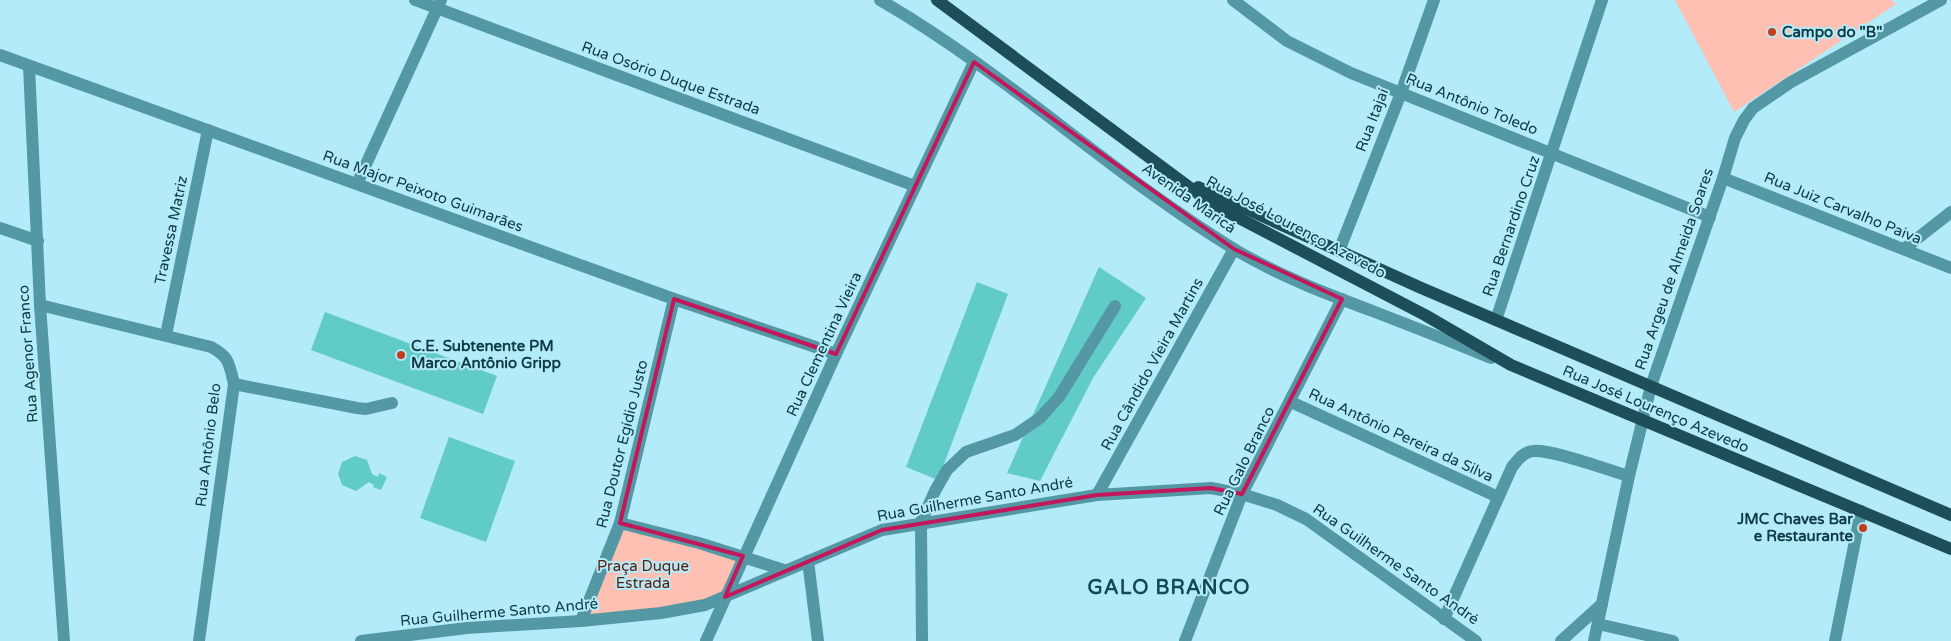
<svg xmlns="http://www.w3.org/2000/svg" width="1951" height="641" viewBox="0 0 1951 641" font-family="'Varela Round',sans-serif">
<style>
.green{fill:#fdc0b2}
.building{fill:#61cbc8}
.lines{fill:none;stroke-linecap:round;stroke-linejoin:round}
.minor{stroke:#5497a5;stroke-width:12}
.major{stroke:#1e4e58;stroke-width:12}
.marked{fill:none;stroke:#c2185b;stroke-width:4;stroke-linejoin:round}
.poi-dot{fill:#c43a1d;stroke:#b4ebf8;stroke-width:2}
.labels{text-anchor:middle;stroke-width:4;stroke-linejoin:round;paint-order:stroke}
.poi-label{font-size:15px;font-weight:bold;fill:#0e3a43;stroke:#b4ebf8;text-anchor:start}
.street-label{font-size:15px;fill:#0e3a43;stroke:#b4ebf8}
.park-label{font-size:15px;fill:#5d190b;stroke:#b4ebf8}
.district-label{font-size:20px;font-weight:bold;letter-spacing:1px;fill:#124a55;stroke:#b4ebf8}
</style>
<rect width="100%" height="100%" fill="#b4ebf8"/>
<g class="green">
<polygon points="1675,0 1892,0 1896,4 1734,112"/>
<polygon points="619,528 743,556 725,597 581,621"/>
</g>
<g class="building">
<polygon points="1099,267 1146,298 1093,378 1040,481 1007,473"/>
<polygon points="977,282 1008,294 938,480 906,467"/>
<polygon points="325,312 497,376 483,414 311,350"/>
<polygon points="449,437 515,461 486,542 420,518"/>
<polygon points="355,456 367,460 372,474 378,477 379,473 387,477 381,490 373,487 374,485 369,482 356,491 342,485 338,474 342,462"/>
</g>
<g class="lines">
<g class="minor">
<polyline points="415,0 915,186"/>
<path d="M880,0C1005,72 1111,174 1234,249C1279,276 1327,294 1375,312C1414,327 1452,342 1491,358"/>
<polyline points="1233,0 1287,41 1351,73 1710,217"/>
<polyline points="0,55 674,299 836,354"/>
<polyline points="29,66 40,305 64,641"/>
<polyline points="1723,178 1951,268"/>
<polyline points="357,184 441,0"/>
<polyline points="0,228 38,241"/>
<polyline points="1904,249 1951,212"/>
<polyline points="1339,251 1401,93 1434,0"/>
<path d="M40,305L211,347C230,357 229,364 234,384L199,641"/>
<polyline points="1496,320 1602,0"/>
<polyline points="166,335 208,130"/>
<polyline points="234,384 357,408 366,409 392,403"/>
<polyline points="1291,402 1498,497"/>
<polyline points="1097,495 1234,249"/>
<polyline points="620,523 699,543 784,570"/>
<polyline points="808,561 818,641"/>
<path d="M1444,619L1512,467C1518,460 1523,452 1533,451C1552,449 1608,470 1629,476"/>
<polyline points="581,621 620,523 674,299"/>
<polyline points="1598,624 1673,641"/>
<polyline points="361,641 467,628 581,621 661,613 705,605 882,530 1097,495 1211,488 1242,494 1277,505 1306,519 1476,641"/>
<polyline points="706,641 836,354 974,62"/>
<polyline points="922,641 921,522 935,491 947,470 966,452 1015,435 1040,418 1059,397 1115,306"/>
<polyline points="1185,641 1242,494 1342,299"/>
<polyline points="1561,641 1602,604"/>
<polyline points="1594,641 1629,476 1651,386 1723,178 1735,138 1744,120 1753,108 1791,82 1941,0"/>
<polyline points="1835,641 1861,511"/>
</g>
<g class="major">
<polyline points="937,0 1212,204 1425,315 1511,365 1951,549"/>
<polyline points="1198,187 1419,287 1951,515"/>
</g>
</g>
<path class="marked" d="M974,62L1234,249L1342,299L1242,494L1211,488L1097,495L882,530L725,597L743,556L620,523L674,299L836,354Z"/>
<g class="poi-dot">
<circle cx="1772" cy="32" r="5"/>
<circle cx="401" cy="355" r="5"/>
<circle cx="1863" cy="528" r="5"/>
</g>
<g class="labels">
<g class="poi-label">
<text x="1782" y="37">Campo do "B"</text>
<text x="411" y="351">C.E. Subtenente PM<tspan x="411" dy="17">Marco Antônio Gripp</tspan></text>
<text x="1853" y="524" text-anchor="end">JMC Chaves Bar<tspan x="1853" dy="17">e Restaurante</tspan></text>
</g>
<g class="street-label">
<text transform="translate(671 78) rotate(20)" y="5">Rua Osório Duque Estrada</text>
<text transform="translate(1472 104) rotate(22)" y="5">Rua Antônio Toledo</text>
<text transform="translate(1372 120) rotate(-69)" y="5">Rua Itajaí</text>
<text transform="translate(423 191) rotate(20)" y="5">Rua Major Peixoto Guimarães</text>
<text transform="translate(1189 198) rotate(35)" y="5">Avenida Maricá</text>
<text transform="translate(1843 208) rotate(22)" y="5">Rua Juiz Carvalho Paiva</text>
<text transform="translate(1511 226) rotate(-71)" y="5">Rua Bernardino Cruz</text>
<text transform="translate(1296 227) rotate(28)" y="5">Rua José Lourenço Azevedo</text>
<text transform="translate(171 230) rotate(-78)" y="5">Travessa Matriz</text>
<text transform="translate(1674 269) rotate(-71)" y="5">Rua Argeu de Almeida Soares</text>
<text transform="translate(824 344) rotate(-65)" y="5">Rua Clementina Vieira</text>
<text transform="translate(28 354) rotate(-94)" y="5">Rua Agenor Franco</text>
<text transform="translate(1152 364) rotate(-61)" y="5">Rua Cândido Vieira Martins</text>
<text transform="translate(1656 409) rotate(23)" y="5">Rua José Lourenço Azevedo</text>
<text transform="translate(1401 435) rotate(25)" y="5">Rua Antônio Pereira da Silva</text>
<text transform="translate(622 444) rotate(-76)" y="5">Rua Doutor Egídio Justo</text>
<text transform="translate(208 445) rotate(-83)" y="5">Rua Antônio Belo</text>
<text transform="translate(1244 461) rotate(-64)" y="5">Rua Galo Branco</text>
<text transform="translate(975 499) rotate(-10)" y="5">Rua Guilherme Santo André</text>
<text transform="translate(1396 564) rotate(35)" y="5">Rua Guilherme Santo André</text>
<text transform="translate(499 612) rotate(-5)" y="5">Rua Guilherme Santo André</text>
</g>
<g class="park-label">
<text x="643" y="571">Praça Duque<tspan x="643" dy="17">Estrada</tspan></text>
</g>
<g class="district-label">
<text x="1169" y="594">GALO BRANCO</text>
</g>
</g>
</svg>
